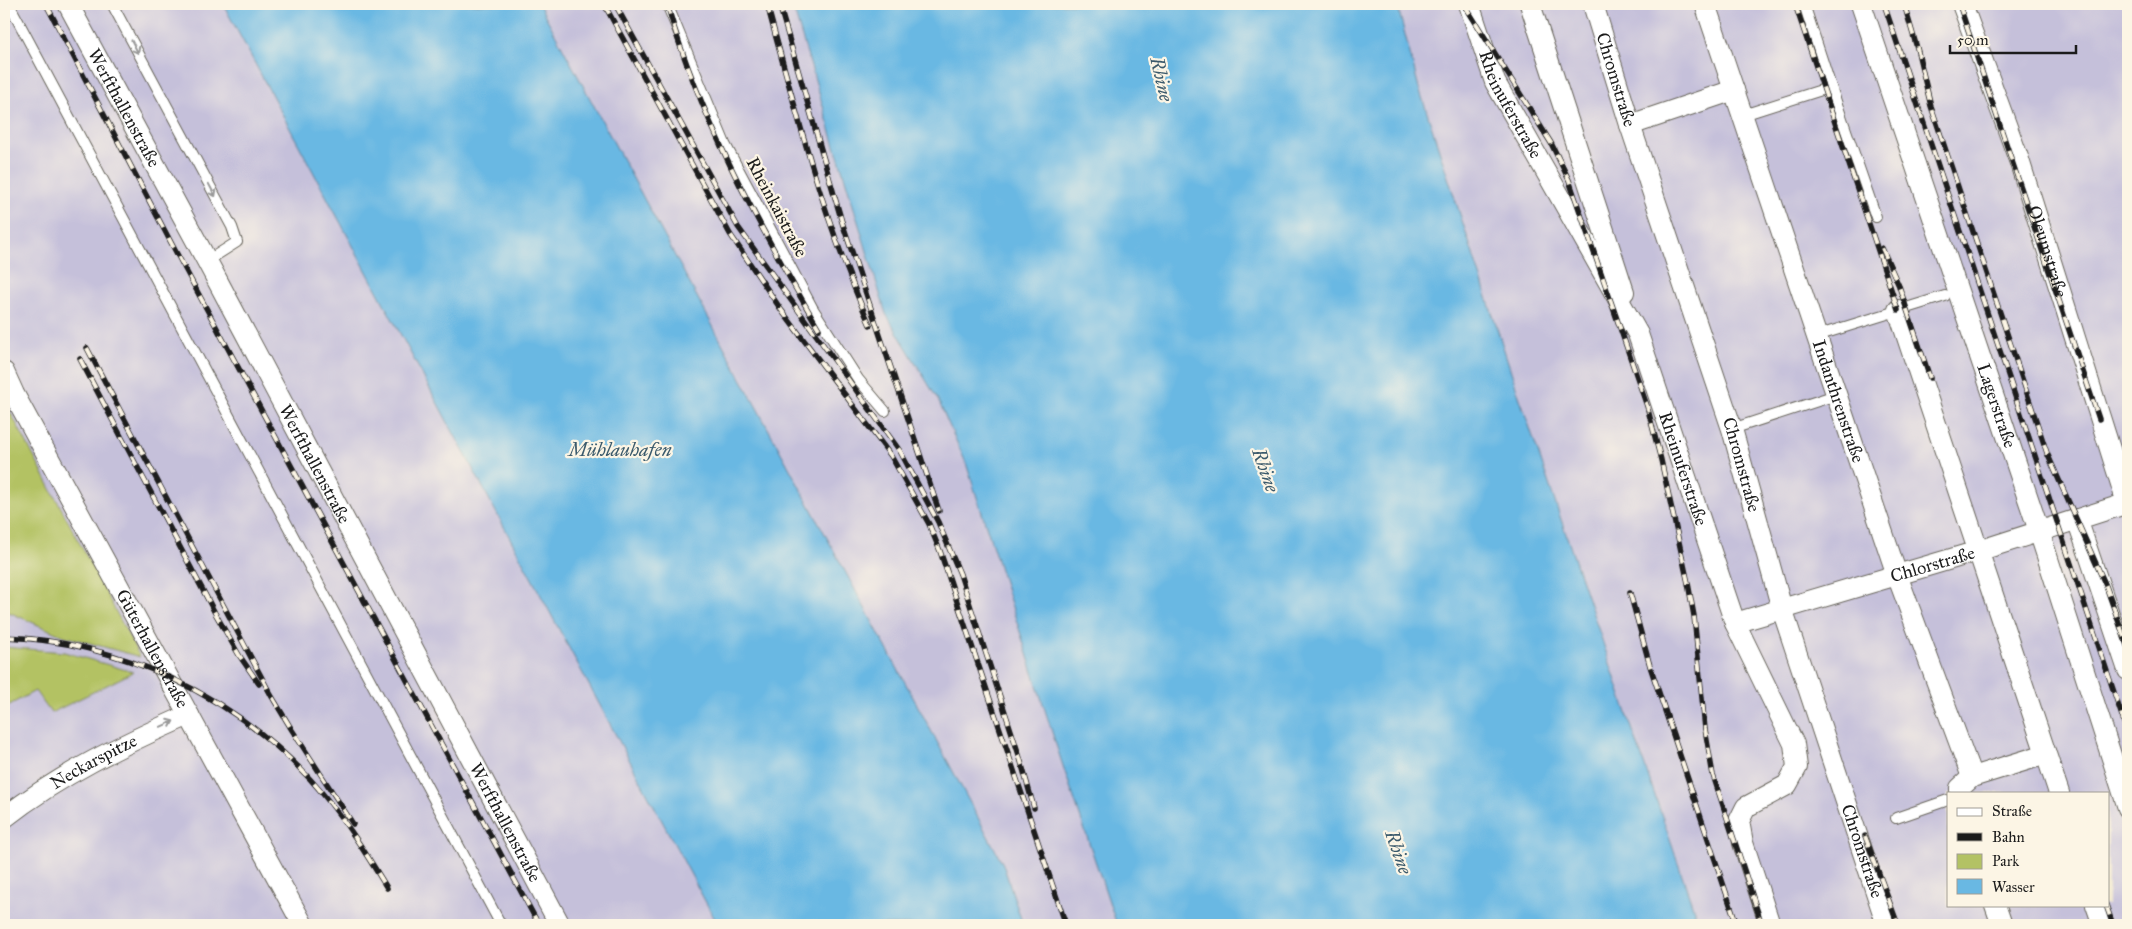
<svg xmlns="http://www.w3.org/2000/svg" width="2132" height="929" viewBox="0 0 2132 929" font-family="'IM FELL Great Primer',serif">
<style>
.industrial{fill:#c5c0da;fill-rule:evenodd}
.green{fill:#b3c264;stroke:#686f40}
.water{fill:#69b8e3;stroke:#426a80}
.lines{fill:none;stroke-linecap:round;stroke-linejoin:round}
.service-casing{stroke:#67645a;stroke-width:12}
.minor-casing{stroke:#67645a;stroke-width:22}
.service{stroke:#fff;stroke-width:10}
.minor{stroke:#fff;stroke-width:20}
.rail-casing{stroke:#1c1c1c;stroke-width:5.5}
.rail{stroke:#fcf5e5;stroke-width:4;stroke-dasharray:11;stroke-linecap:butt}
.oneway{stroke:#999}
.labels{text-anchor:middle;stroke-width:4.5;stroke-linejoin:round;paint-order:stroke}
.street-label{font-size:18px;fill:#1c1c1c;stroke:#fcf5e5}
.water-label{font-size:19px;font-style:italic;fill:#3b5a6c;stroke:#fcf5e5}
</style>
<rect width="100%" height="100%" fill="#fcf5e5"/>
<filter id="ink" filterUnits="userSpaceOnUse"><feTurbulence type="fractalNoise" baseFrequency=".02" numOctaves="2"/><feDisplacementMap in="SourceGraphic" scale="10" xChannelSelector="R" yChannelSelector="G"/><feConvolveMatrix kernelMatrix="1 2 1 2 8 2 1 2 1" color-interpolation-filters="sRGB"/></filter>
<filter id="wash" filterUnits="userSpaceOnUse"><feTurbulence type="fractalNoise" baseFrequency=".0096" numOctaves="4" result="noise"/><feDisplacementMap in="SourceGraphic" scale="20" xChannelSelector="R" yChannelSelector="G"/><feGaussianBlur stdDeviation="1.12" result="paint"/><feColorMatrix in="noise" values="0 0 0 0 0 0 0 0 0 0 0 0 0 0 0 0 0 1.4 0 .05"/><feComposite in="paint" operator="in"/></filter>
<g filter="url(#wash)">
<rect width="100%" height="100%" fill="#f2e9ce"/>
<g class="industrial">
<polygon points="4,4 223,4 718,925 4,925"/>
<polygon points="539,4 792,4 886,314 938,400 966,463 1061,760 1117,925 1023,925 1003,864"/>
<path d="M1397,4H2128V925H1699L1520,399L1419,88ZM1948,793H2108V905H1948Z"/>
</g>
<g class="green">
<polygon points="4,400 140,657 61,635 4,610"/>
<polygon points="4,647 64,652 133,672 51,713 35,691 4,708"/>
</g>
<g class="water">
<polygon points="223,4 539,4 1003,864 1023,925 718,925"/>
<polygon points="792,4 1397,4 1419,88 1520,399 1699,925 1117,925 1061,760 966,463 938,400 886,314"/>
</g>
</g>
<g filter="url(#ink)">
<g class="lines">
<g class="service-casing">
<g id="service">
<polyline points="9,4 501,925"/>
<polyline points="112,4 232,227 237,242 207,261"/>
<polyline points="667,4 725,144 813,309 858,379 885,411"/>
<polyline points="1831,87 1876,217"/>
<polyline points="1743,115 1831,87 1804,4"/>
<polyline points="1816,336 1945,296"/>
<polyline points="1732,429 1836,395"/>
<polyline points="1896,818 1948,800"/>
</g>
</g>
<g class="minor-casing">
<g id="minor">
<path id="s1" d="M68,4L207,261L560,925"/>
<path id="s2" d="M1469,4L1495,82L1638,334L1735,623L1794,744L1797,767L1787,785L1746,807L1739,821L1743,843L1770,925"/>
<polyline points="1530,4 1624,292"/>
<path id="s3" d="M1593,4L1630,125L1732,429L1782,609L1887,925"/>
<path id="s4" d="M1705,4L1897,575L1972,777"/>
<path id="s5" d="M1861,4L2039,531L2128,808"/>
<path id="s6" d="M1962,4L2019,160L2127,503"/>
<polyline points="1630,125 1734,90"/>
<polyline points="1898,310 2059,793"/>
<path id="s7" d="M4,372L14,394L303,925"/>
<polyline points="2077,519 2128,670"/>
<path id="s8" d="M1735,623L1978,551L2128,503"/>
<polyline points="1960,793 1960,788 1972,777 2046,754"/>
<path id="s9" d="M4,818C59,775 125,743 189,715"/>
<polyline points="1995,905 2002,925"/>
<polyline points="2096,905 2103,925"/>
</g>
</g>
<use href="#service" class="service"/>
<use href="#minor" class="minor"/>
<g class="rail-casing">
<g id="rail">
<polyline points="46,4 177,254 539,925"/>
<polyline points="604,4 730,234 782,311 891,456 929,524 940,551 1066,925"/>
<polyline points="615,4 738,227 900,451 938,522 960,574 1020,758 1034,808"/>
<path d="M667,4C700,119 759,226 819,329"/>
<path d="M767,4C796,112 824,222 870,325"/>
<polyline points="779,4 842,222 939,511"/>
<polyline points="1464,4 1551,143 1569,180 1647,406 1661,460 1688,583 1694,616 1705,729 1713,775 1762,925"/>
<polyline points="1795,4 1898,310"/>
<polyline points="1884,4 2128,734"/>
<polyline points="1904,4 1917,48 1931,106 2047,453 2106,586 2128,648"/>
<polyline points="1959,4 2099,419"/>
<polyline points="1882,248 1899,286 1930,378"/>
<polyline points="87,348 271,695 292,730 353,824"/>
<polyline points="80,359 215,613 239,655 259,684"/>
<polyline points="1630,593 1650,666 1737,925"/>
<path d="M4,637C119,641 232,695 310,779C340,812 364,850 387,888"/>
<polyline points="1865,836 1898,925"/>
<polyline points="2106,905 2113,925"/>
</g>
</g>
<use href="#rail" class="rail"/>
</g>
<defs><path id="oneway-shaft" d="M-6 0H5M1.5-3L5.5 0L1.5 3" fill="none" stroke-width="1.6" stroke-linecap="round" stroke-linejoin="round" transform="scale(1.25)"/></defs>
<g class="oneway">
<use href="#oneway-shaft" transform="translate(135 47) rotate(62)"/>
<use href="#oneway-shaft" transform="translate(212 190) rotate(62)"/>
<use href="#oneway-shaft" transform="translate(167 724) rotate(-24)"/>
</g>
</g>
<g class="labels">
<g class="street-label">
<text dy="6" stroke="none"><textPath href="#s3" startOffset="79">Chromstraße</textPath></text>
<text dy="6" stroke="none"><textPath href="#s2" startOffset="109">Rheinuferstraße</textPath></text>
<text dy="6" stroke="none"><textPath href="#s1" startOffset="118">Werfthallenstraße</textPath></text>
<text transform="translate(777 207) rotate(62)" y="6">Rheinkaistraße</text>
<text dy="6" stroke="none"><textPath href="#s6" startOffset="262">Oleumstraße</textPath></text>
<text dy="6" stroke="none"><textPath href="#s4" startOffset="419">Indanthrenstraße</textPath></text>
<text dy="6" stroke="none"><textPath href="#s5" startOffset="424">Lagerstraße</textPath></text>
<text dy="6" stroke="none"><textPath href="#s1" startOffset="522">Werfthallenstraße</textPath></text>
<text dy="6" stroke="none"><textPath href="#s3" startOffset="484">Chromstraße</textPath></text>
<text dy="6" stroke="none"><textPath href="#s2" startOffset="514">Rheinuferstraße</textPath></text>
<text dy="6" stroke="none"><textPath href="#s8" startOffset="206">Chlorstraße</textPath></text>
<text dy="6" stroke="none"><textPath href="#s7" startOffset="314">Güterhallenstraße</textPath></text>
<text dy="6" stroke="none"><textPath href="#s9" startOffset="106">Neckarspitze</textPath></text>
<text dy="6" stroke="none"><textPath href="#s1" startOffset="928">Werfthallenstraße</textPath></text>
<text dy="6" stroke="none"><textPath href="#s3" startOffset="889">Chromstraße</textPath></text>
</g>
<g class="water-label">
<text transform="translate(1162 79) rotate(77)" y="7">Rhine</text>
<text x="620" y="456">Mühlauhafen</text>
<text transform="translate(1266 470) rotate(71)" y="7">Rhine</text>
<text transform="translate(1399 852) rotate(71)" y="7">Rhine</text>
</g>
</g>
<rect width="2132" height="929" fill="none" stroke="#fcf5e5" stroke-width="20"/>
<rect x="1947" y="792" width="162" height="115" fill="#fcf5e5" stroke="#a29e95"/>
<rect x="1957" y="808" width="25" height="8" fill="#ffffff" stroke="#a29e95"/>
<text x="1992" y="816" font-size="15" fill="#1c1c1c">Straße</text>
<rect x="1957" y="833" width="25" height="8" fill="#1c1c1c" stroke="#a29e95"/>
<text x="1992" y="842" font-size="15" fill="#1c1c1c">Bahn</text>
<rect x="1957" y="854" width="25" height="15" fill="#b3c264" stroke="#a29e95"/>
<text x="1992" y="866" font-size="15" fill="#1c1c1c">Park</text>
<rect x="1957" y="879" width="25" height="15" fill="#69b8e3" stroke="#a29e95"/>
<text x="1992" y="892" font-size="15" fill="#1c1c1c">Wasser</text>
<path d="M1950 45v8h126v-8" fill="none" stroke="#1c1c1c" stroke-width="2.5"/>
<text x="1957" y="45" font-size="15" fill="#1c1c1c" stroke="#fcf5e5" stroke-width="4" paint-order="stroke">50 m</text>
</svg>
